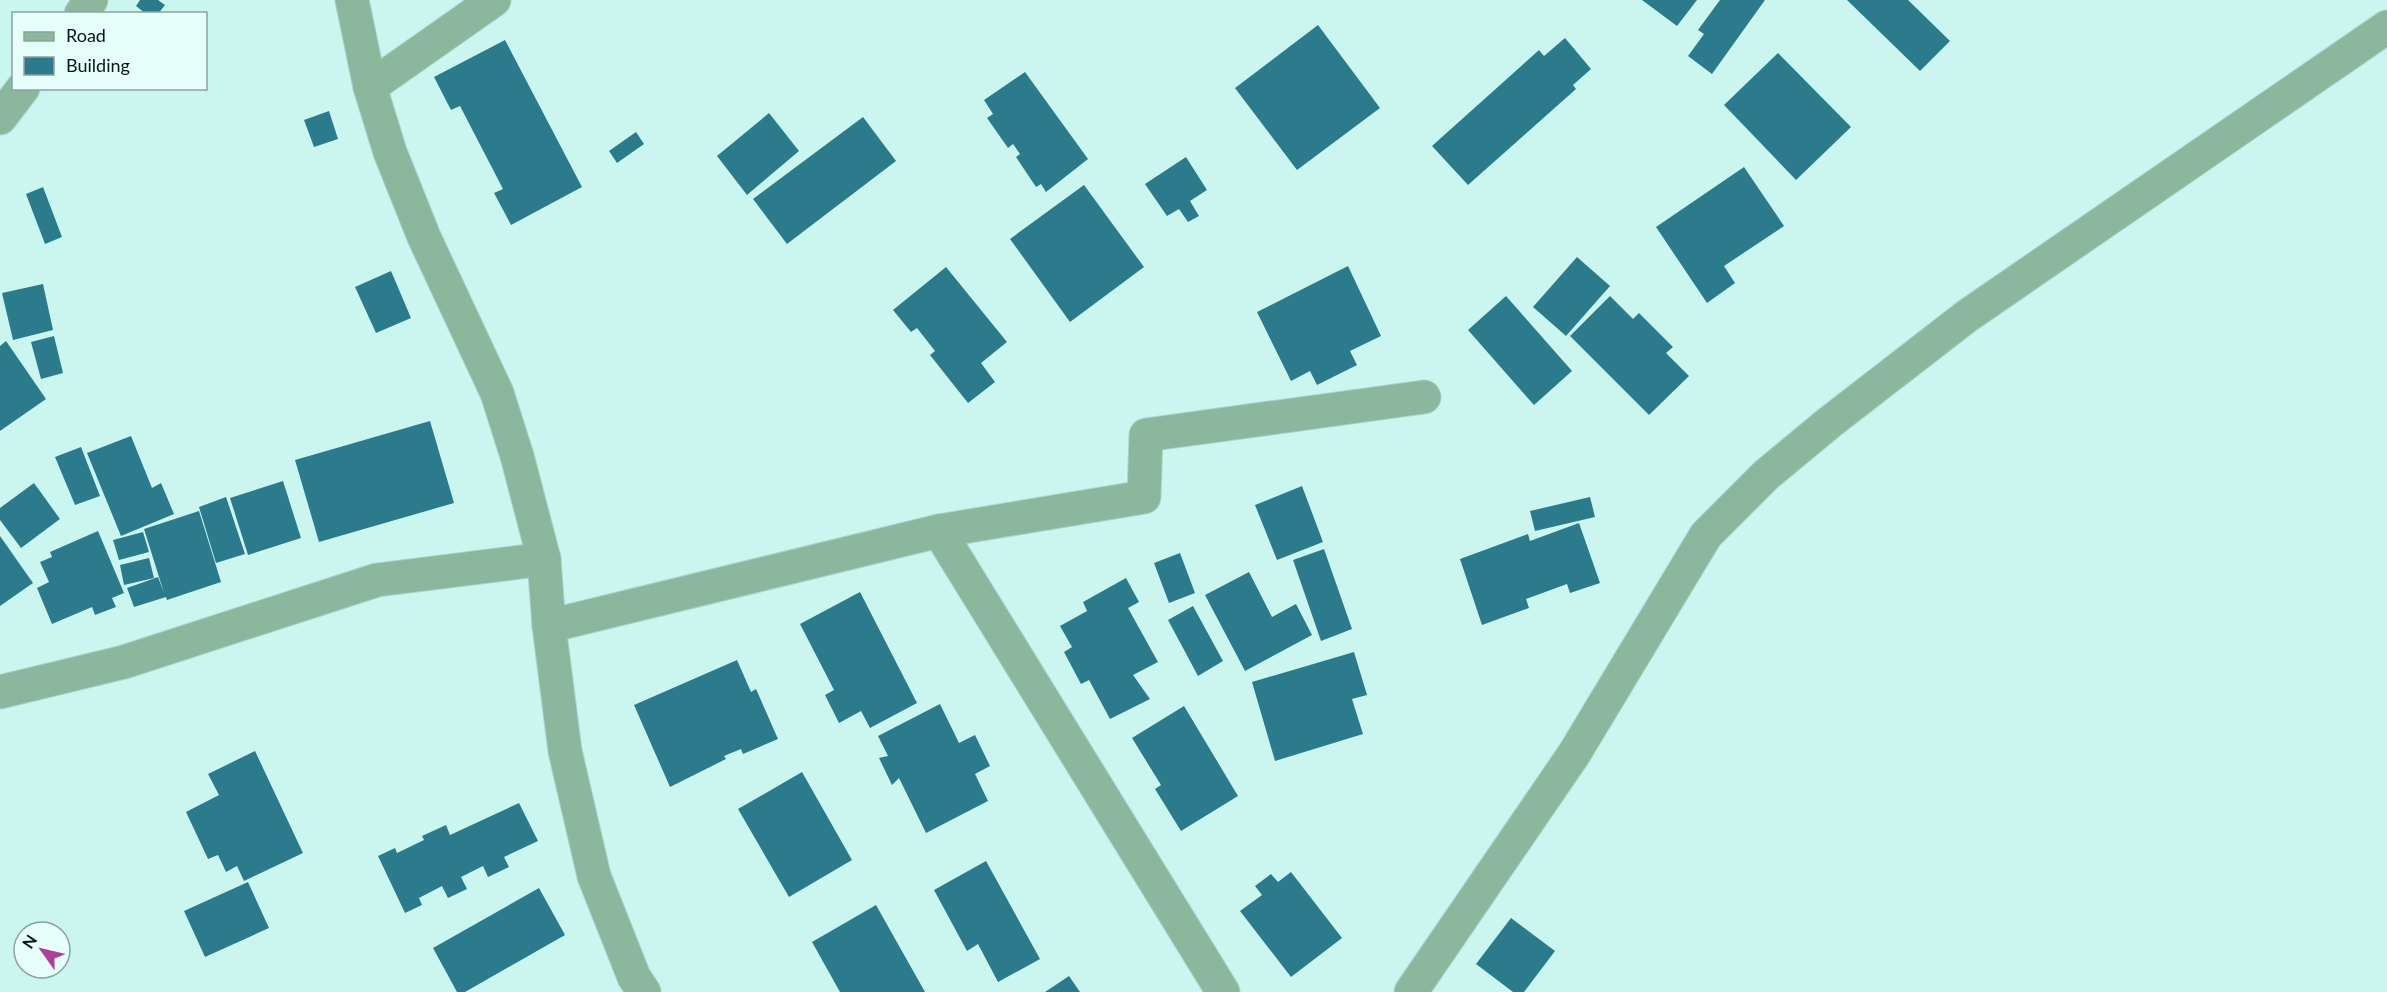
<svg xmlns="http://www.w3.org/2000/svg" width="2387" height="992" viewBox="0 0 2387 992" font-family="Lato,sans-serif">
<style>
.building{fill:#2c7b8d}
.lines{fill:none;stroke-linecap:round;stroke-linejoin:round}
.minor-casing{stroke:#abd2cd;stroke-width:35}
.minor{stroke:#8bb89c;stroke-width:33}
</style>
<rect width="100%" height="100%" fill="#cbf6f0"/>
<g class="building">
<polygon points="140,0 158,0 165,5 158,14 146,14 136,6"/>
<polygon points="1642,0 1697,0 1677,26"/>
<polygon points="1720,0 1765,0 1712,74 1688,56 1704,34 1698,30"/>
<polygon points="1847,0 1908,0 1950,41 1920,71"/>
<polygon points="1318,25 1380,108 1297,170 1235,88"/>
<polygon points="1565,38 1591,69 1573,85 1576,89 1468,185 1432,146 1539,50 1544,56"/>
<polygon points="505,40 582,187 511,225 494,193 503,189 460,106 451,110 434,77"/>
<polygon points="1778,53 1851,127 1796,180 1724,105"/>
<polygon points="1025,72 1088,159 1046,192 1041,184 1036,187 1016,157 1020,154 1013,144 1008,148 987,118 993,114 984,100"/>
<polygon points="329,111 338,139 314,147 304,120"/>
<polygon points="769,113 799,151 747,195 717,156"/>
<polygon points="863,117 896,161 787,244 753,199"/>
<polygon points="636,132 644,144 617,163 609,151"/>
<polygon points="1186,157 1207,190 1190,201 1199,216 1188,222 1179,209 1167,216 1145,184"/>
<polygon points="1744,167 1784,226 1724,266 1735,283 1707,303 1656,227"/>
<polygon points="1084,185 1144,267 1070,322 1010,239"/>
<polygon points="43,187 62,237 45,244 26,194"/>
<polygon points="1577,257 1610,286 1566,336 1533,307"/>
<polygon points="1348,266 1381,336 1350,351 1357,365 1317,385 1310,371 1291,381 1257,312"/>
<polygon points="946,267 1007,342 981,363 995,382 968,403 930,355 935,351 917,328 911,332 893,310"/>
<polygon points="391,271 411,318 376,333 355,287"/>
<polygon points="43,284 53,330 13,340 2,293"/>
<polygon points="1506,296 1572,371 1534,405 1468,330"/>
<polygon points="1610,296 1633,319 1639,313 1673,347 1666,353 1689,376 1649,415 1570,336"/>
<polygon points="54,336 63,373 41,379 31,342"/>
<polygon points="6,341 46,399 0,431 0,346"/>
<polygon points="430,421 454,503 319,542 295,460"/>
<polygon points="131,436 152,488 161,483 174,514 121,536 87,453"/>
<polygon points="81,447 100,496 75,505 55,457"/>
<polygon points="283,481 301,538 248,555 230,498"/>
<polygon points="34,483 60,519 21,548 0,520 0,508"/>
<polygon points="1302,486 1323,542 1277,560 1255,505"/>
<polygon points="226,497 245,554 216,563 199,507"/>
<polygon points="1590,497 1595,517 1535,531 1530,511"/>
<polygon points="199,511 221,582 167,600 166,597 134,607 127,588 158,577 164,593 144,529"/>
<polygon points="1579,523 1600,583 1570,593 1567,584 1526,599 1529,608 1482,625 1460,559 1528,534 1530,541"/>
<polygon points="98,531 124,593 112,598 116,607 95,615 92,607 52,624 37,588 49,582 40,562 52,557 50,552"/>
<polygon points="143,532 149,552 119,560 113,540"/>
<polygon points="0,536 33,583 0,606"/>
<polygon points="1324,549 1352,629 1321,641 1293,560"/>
<polygon points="1180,553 1195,593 1169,603 1154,563"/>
<polygon points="149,558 154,578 124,585 120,565"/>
<polygon points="1249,572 1272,617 1296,604 1312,635 1245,671 1205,595"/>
<polygon points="1126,578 1139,602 1128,608 1158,662 1133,675 1150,699 1110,719 1089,680 1081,684 1064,652 1072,647 1060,626 1087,611 1083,602"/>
<polygon points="860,592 917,703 870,728 861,711 839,723 825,695 834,690 800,624"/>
<polygon points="1193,606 1223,661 1198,676 1168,620"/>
<polygon points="1354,652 1367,695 1352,699 1363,734 1275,761 1252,682"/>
<polygon points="737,660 751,692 756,689 778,739 743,754 741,749 724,756 726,759 670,787 634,705"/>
<polygon points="940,704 959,743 975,735 990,766 975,774 988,801 926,833 899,778 892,785 879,758 888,756 878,736"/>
<polygon points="1184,706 1238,796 1181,831 1155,789 1161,785 1132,738"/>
<polygon points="255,751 303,853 244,881 237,866 226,872 218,855 208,859 186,812 219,795 208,774"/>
<polygon points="802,772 852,860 789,897 738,809"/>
<polygon points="519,803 538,841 504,857 509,867 488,877 483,866 461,877 467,889 448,898 442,886 419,898 422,905 405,913 378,856 395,848 397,853 424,840 422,836 446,825 450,835"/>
<polygon points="986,861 1040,959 998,982 978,944 967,951 934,890"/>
<polygon points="1291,872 1342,938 1291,977 1240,911 1262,895 1255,886 1271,874 1278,882"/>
<polygon points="248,882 269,928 205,957 184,911"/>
<polygon points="539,888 565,935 465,992 457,992 433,948"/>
<polygon points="876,905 925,992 840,992 812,942"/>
<polygon points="1511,918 1555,951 1524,992 1513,992 1476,964"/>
<polygon points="1069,976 1080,992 1045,992"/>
</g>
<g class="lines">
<g class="minor-casing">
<g id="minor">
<polyline points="352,0 370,87 390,152 424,237 497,393 517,456 544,559 549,626 565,751 594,876 634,977 644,992"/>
<polyline points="81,14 91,0"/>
<polyline points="370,87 494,0"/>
<polyline points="0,118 23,88"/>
<polyline points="939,531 1223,992"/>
<polyline points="549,626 939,531 1144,497 1146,435 1424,397"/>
<polyline points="0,692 124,662 377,580 544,559"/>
<polyline points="1411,992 1574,754 1706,535 1766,475 1830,422 1967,316 2387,27"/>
</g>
</g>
<use href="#minor" class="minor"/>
</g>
<rect x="12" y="12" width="195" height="78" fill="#e6fffb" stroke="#8ca29f" stroke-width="1.5"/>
<rect x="24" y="32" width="30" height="9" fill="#8bb89c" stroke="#8ca29f" stroke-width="1.5"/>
<text x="66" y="42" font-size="18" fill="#061614">Road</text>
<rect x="24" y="57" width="30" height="18" fill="#2c7b8d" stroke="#8ca29f" stroke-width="1.5"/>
<text x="66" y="72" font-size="18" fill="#061614">Building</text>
<g transform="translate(42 950) rotate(304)"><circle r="28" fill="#e6fffb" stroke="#8ca29f" stroke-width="1.5"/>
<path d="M0-4.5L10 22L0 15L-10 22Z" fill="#ad3f9d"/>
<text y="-9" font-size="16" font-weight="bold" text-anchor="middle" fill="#061614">N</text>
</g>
</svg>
